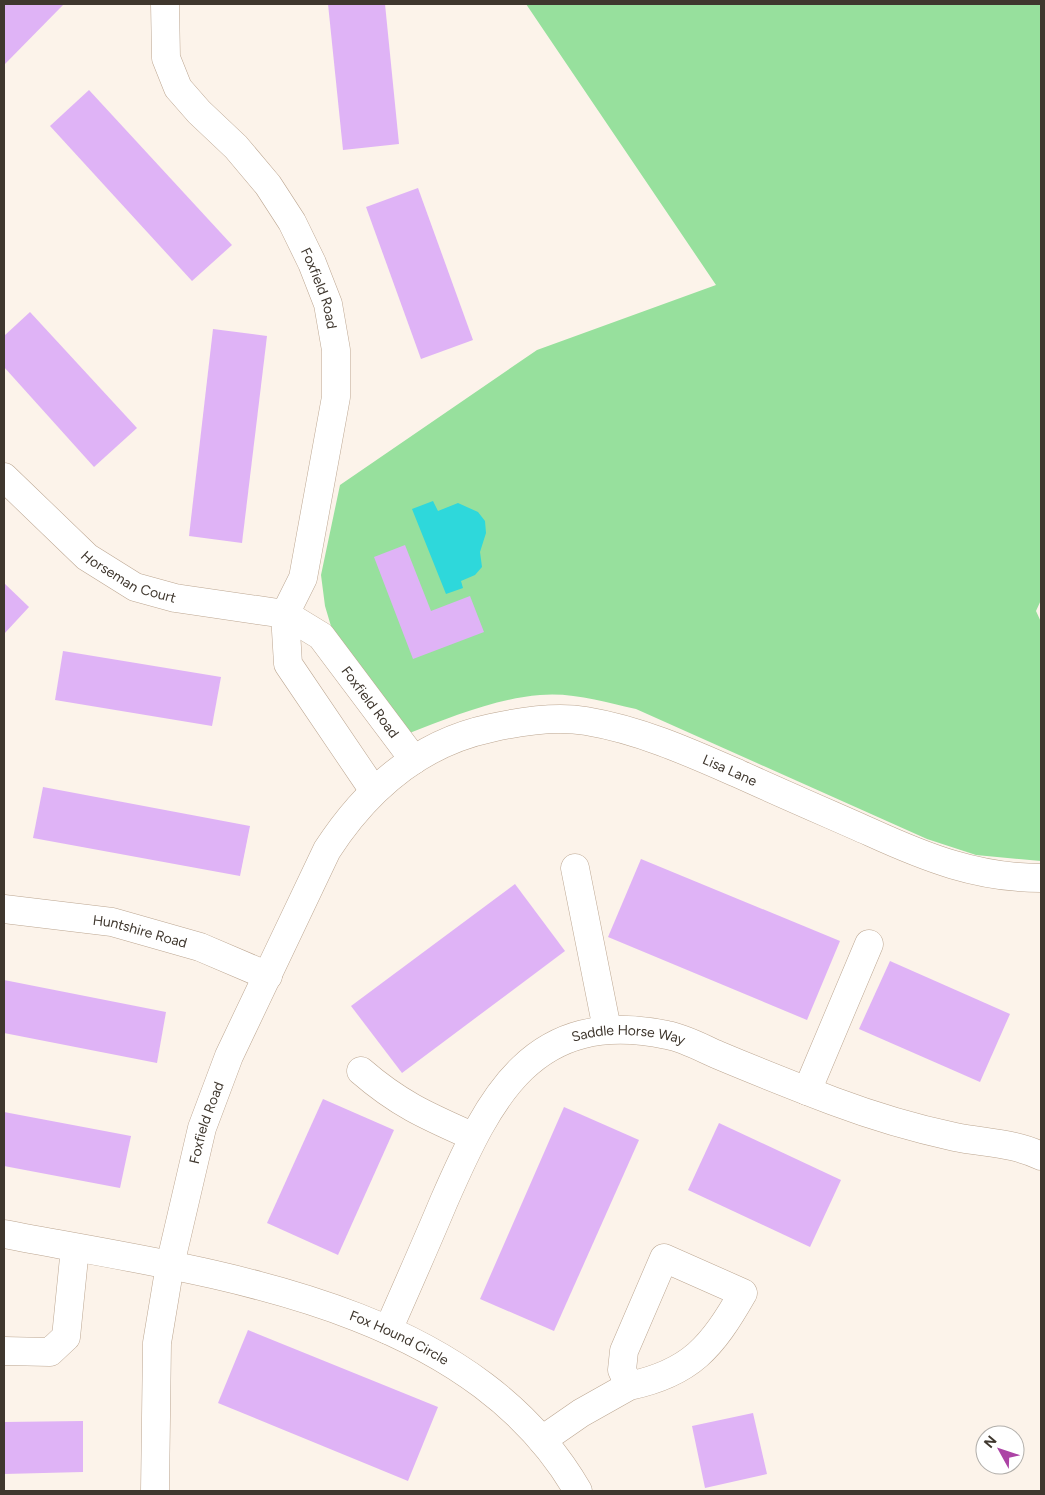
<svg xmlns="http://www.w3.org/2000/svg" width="1045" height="1495" viewBox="0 0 1045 1495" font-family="Figtree,sans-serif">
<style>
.green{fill:#97e09d}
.water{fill:#2ed8db}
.building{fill:#dfb3f6}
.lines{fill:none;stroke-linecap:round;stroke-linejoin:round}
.minor-casing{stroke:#bca691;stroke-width:29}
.minor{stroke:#fff;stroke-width:28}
.labels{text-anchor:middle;stroke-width:4;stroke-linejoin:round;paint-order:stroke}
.street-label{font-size:14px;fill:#3f372e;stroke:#fff}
</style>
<rect width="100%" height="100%" fill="#fcf3ea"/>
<path class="green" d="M526,4H1041V600L1036,611L1041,622V861L976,855L927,839L636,709C605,702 572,692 540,695C494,699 451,717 407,734L333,633L325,606L321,575L340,485L537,350L716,285Z"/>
<polygon class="water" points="433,501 438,511 458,503 478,512 485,521 486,533 480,552 482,567 475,575 461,581 463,588 446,594 412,509"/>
<g class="building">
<polygon points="4,4 64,4 4,65"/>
<polygon points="328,4 385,4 399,144 343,150"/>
<polygon points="89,90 232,245 192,281 50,126"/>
<polygon points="418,188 473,340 421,359 366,207"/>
<polygon points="30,312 137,428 94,467 4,367 4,336"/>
<polygon points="213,329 267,336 242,543 189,536"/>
<polygon points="405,545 431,611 470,596 484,632 413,659 374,557"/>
<polygon points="4,583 29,607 4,634"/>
<polygon points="63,651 221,677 212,726 55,700"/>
<polygon points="43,787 250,826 240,876 33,838"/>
<polygon points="641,859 840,941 807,1020 608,937"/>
<polygon points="515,884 565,951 402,1073 351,1006"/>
<polygon points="890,961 1010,1014 980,1082 859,1029"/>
<polygon points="4,980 166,1012 157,1063 4,1033"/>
<polygon points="323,1099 394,1130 338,1255 267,1223"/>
<polygon points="564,1107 639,1140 554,1331 480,1299"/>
<polygon points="4,1112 131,1136 120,1188 4,1166"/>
<polygon points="719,1123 841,1180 810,1247 688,1190"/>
<polygon points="248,1330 438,1407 408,1481 218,1403"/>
<polygon points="753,1413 767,1474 705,1488 692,1426"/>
<polygon points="83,1421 83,1472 4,1474 4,1422"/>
</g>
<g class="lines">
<g class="minor-casing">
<g id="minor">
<path id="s1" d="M165,4L166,58L178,88L199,112L236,147L268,185L292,222L312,263L328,304L336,350V397L303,578L285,614L288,664L374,791"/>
<path id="s2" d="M4,477L87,557L135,587L175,598L285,614L321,636L414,760"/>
<polyline points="575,868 607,1029"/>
<path id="s3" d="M4,909L112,922L200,947L268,976"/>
<path d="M361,1071C399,1104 427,1116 472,1136"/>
<polyline points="807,1091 869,944"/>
<path id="s4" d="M4,1234C200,1272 467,1299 578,1491"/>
<path id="s5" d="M388,1330C407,1287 426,1244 444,1201C490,1096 533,1007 667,1035C684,1038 702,1048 718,1055C756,1071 794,1086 833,1101C873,1116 913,1128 955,1137C984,1143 1015,1143 1041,1156"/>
<polyline points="4,1351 50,1352 66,1337 75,1248"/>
<path d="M542,1440L581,1413L629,1386L622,1370L624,1351L664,1258L743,1293C712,1347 691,1373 629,1386"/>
<path id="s6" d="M155,1491L157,1343L170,1265L202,1128L229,1056L327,850C366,790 419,743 491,728C522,721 555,716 586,721C640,730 689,752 739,774C783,794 827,813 870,832C927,858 978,878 1041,878"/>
</g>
</g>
<use href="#minor" class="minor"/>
</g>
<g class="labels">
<g class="street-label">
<text dy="5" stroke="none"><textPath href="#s1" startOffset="335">Foxfield Road</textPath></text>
<text dy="5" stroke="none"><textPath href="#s2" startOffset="162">Horseman Court</textPath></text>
<text dy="5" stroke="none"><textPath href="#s2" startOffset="449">Foxfield Road</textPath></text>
<text dy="5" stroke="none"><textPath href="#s6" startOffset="1131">Lisa Lane</textPath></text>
<text dy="5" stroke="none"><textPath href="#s3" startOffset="138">Huntshire Road</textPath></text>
<text dy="5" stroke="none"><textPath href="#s5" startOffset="412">Saddle Horse Way</textPath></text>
<text dy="5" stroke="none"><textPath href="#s6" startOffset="374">Foxfield Road</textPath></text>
<text dy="5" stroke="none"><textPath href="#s4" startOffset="410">Fox Hound Circle</textPath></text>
</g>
</g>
<rect width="1045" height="1495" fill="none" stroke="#3f372e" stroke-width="10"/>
<g transform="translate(1000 1450) rotate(310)"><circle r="24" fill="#ffffff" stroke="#b2afab"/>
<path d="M0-4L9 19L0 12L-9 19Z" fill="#ac43a5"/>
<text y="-8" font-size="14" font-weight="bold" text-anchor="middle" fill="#3f372e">N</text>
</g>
</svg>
